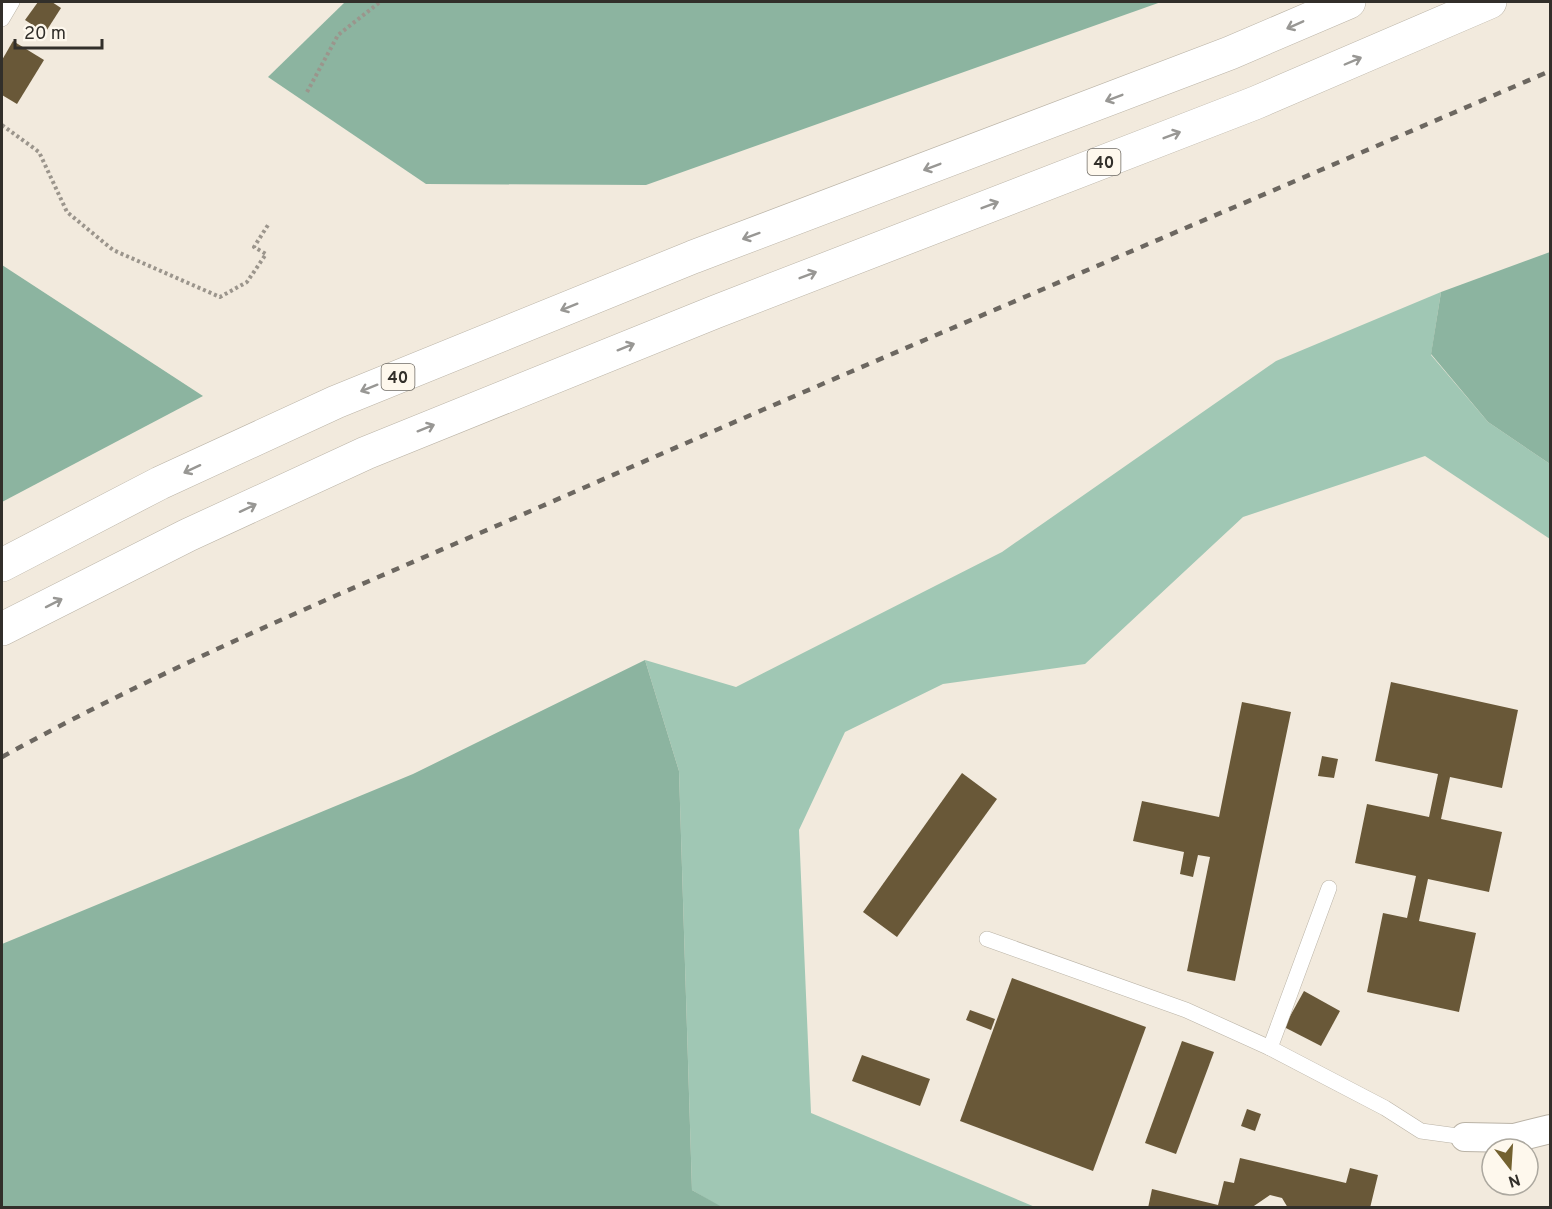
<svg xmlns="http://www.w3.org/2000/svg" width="1552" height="1209" viewBox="0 0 1552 1209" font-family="Overpass,sans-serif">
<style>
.green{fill:#a0c7b4}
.forest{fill:#8cb4a0}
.building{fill:#695838}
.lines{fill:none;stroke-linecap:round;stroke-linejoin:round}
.service-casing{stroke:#bab3a6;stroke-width:16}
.minor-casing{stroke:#bab3a6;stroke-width:30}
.motorway-casing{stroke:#bab3a6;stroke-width:34}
.path{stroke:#9b958c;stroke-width:4;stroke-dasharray:3 3;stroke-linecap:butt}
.service{stroke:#fff;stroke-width:15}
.minor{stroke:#fff;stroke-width:28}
.motorway{stroke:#fff;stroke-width:33}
.rail{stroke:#6c6760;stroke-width:4.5;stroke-dasharray:8 8;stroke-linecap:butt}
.oneway{stroke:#989794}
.labels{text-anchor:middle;stroke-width:6;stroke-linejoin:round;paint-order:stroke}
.shield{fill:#fef8ed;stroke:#6f6b64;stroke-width:1.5}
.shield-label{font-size:16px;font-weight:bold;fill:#322f2a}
</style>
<rect width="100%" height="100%" fill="#f2eadd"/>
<polygon class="green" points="1441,292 1431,355 1488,422 1550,464 1550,539 1425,456 1243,517 1085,664 943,684 845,732 799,830 811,1113 1035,1207 722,1208 692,1190 679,771 645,660 736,687 1002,552 1276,361"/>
<g class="forest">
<polygon points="345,2 1161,2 646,185 426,184 268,77"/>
<polygon points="1550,252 1550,464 1488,422 1431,354 1441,292"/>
<polygon points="2,265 203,396 2,502"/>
<polygon points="645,660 679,771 692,1190 722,1207 2,1207 2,944 413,774"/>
</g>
<g class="building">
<polygon points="38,2 52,2 61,8 45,33 25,20"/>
<polygon points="13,41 44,60 17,104 2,95 2,60"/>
<polygon points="1391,682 1518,710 1502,788 1450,777 1441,819 1502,832 1489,892 1428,879 1419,921 1476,933 1459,1012 1367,992 1383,913 1407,918 1416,876 1355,863 1367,804 1429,817 1438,774 1375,761"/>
<polygon points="1242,702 1291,712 1235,981 1187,971 1210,857 1198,855 1193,877 1180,874 1184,852 1133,841 1142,801 1219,817"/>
<polygon points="1322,756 1338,759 1334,778 1318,776"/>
<polygon points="962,773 997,799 897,937 863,912"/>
<polygon points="1012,978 1146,1027 1093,1171 960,1121"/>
<polygon points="1304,991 1340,1011 1321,1046 1284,1027"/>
<polygon points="970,1010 995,1019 991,1030 966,1020"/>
<polygon points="1182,1041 1214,1052 1176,1154 1145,1143"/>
<polygon points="862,1055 930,1079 920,1106 852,1081"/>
<polygon points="1247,1109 1261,1114 1255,1131 1241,1126"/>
<polygon points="1240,1158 1346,1183 1350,1168 1378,1175 1370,1208 1288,1208 1282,1198 1270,1195 1251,1208 1148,1208 1152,1189 1218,1205 1224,1181 1234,1183"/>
</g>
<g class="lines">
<g class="service-casing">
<g id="service">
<polyline points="2,19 12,2"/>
<polyline points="987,939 1186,1010 1270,1048 1385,1108 1421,1131 1465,1137"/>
<polyline points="1270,1048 1329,888"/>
</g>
</g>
<g class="minor-casing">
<polyline id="minor" points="1465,1137 1514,1138 1550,1129"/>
</g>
<g class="motorway-casing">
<g id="motorway">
<polyline points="2,565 160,483 336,402 693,257 1230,53 1349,2"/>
<polyline points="2,629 188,535 366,453 715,312 1255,103 1490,2"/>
</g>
</g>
<g class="path">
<polyline points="307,92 338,35 380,2"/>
<polyline points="2,125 39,152 67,212 113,250 220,297 247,282 266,254 254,247 268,225"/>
</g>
<use href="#service" class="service"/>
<use href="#minor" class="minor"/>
<use href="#motorway" class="motorway"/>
<path class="rail" d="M2,757C183,657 376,579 565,496C893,352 1223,213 1550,71"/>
</g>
<defs><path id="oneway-shaft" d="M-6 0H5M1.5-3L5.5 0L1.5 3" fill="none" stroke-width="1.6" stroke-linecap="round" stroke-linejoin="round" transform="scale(1.5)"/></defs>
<g class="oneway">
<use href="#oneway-shaft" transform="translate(1295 25) rotate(156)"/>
<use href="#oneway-shaft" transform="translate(1353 61) rotate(-23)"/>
<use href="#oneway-shaft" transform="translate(1114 98) rotate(159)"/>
<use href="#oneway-shaft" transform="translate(1172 135) rotate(-21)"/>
<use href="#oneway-shaft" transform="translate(932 167) rotate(159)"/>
<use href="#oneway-shaft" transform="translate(990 205) rotate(-21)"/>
<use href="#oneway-shaft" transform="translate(751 236) rotate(160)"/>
<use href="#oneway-shaft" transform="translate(808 275) rotate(-21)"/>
<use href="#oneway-shaft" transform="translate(569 307) rotate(158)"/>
<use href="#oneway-shaft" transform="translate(626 347) rotate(-22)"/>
<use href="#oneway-shaft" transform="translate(369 388) rotate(158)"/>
<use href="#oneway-shaft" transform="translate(426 428) rotate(-22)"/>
<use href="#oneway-shaft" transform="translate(192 469) rotate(155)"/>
<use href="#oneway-shaft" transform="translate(248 508) rotate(-25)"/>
<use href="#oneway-shaft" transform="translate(54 603) rotate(-27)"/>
</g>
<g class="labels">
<g class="shield">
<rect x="1087.5" y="149" width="33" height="26" rx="4.5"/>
<rect x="381.5" y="364" width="33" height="26" rx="4.5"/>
</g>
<g class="shield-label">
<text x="1104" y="168">40</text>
<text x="398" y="383">40</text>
</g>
</g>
<rect width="1552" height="1209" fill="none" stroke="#322f2a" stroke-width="6"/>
<g transform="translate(1510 1167) rotate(163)"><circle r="28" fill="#fef8ed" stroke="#aca89f" stroke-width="1.5"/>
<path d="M0-4.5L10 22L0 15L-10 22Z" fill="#73612f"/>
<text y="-9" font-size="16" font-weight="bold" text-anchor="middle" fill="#322f2a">N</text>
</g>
<path d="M15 39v9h87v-9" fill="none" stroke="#322f2a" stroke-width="3"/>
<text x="24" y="39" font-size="18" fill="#322f2a" stroke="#fef8ed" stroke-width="4.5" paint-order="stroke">20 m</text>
</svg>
